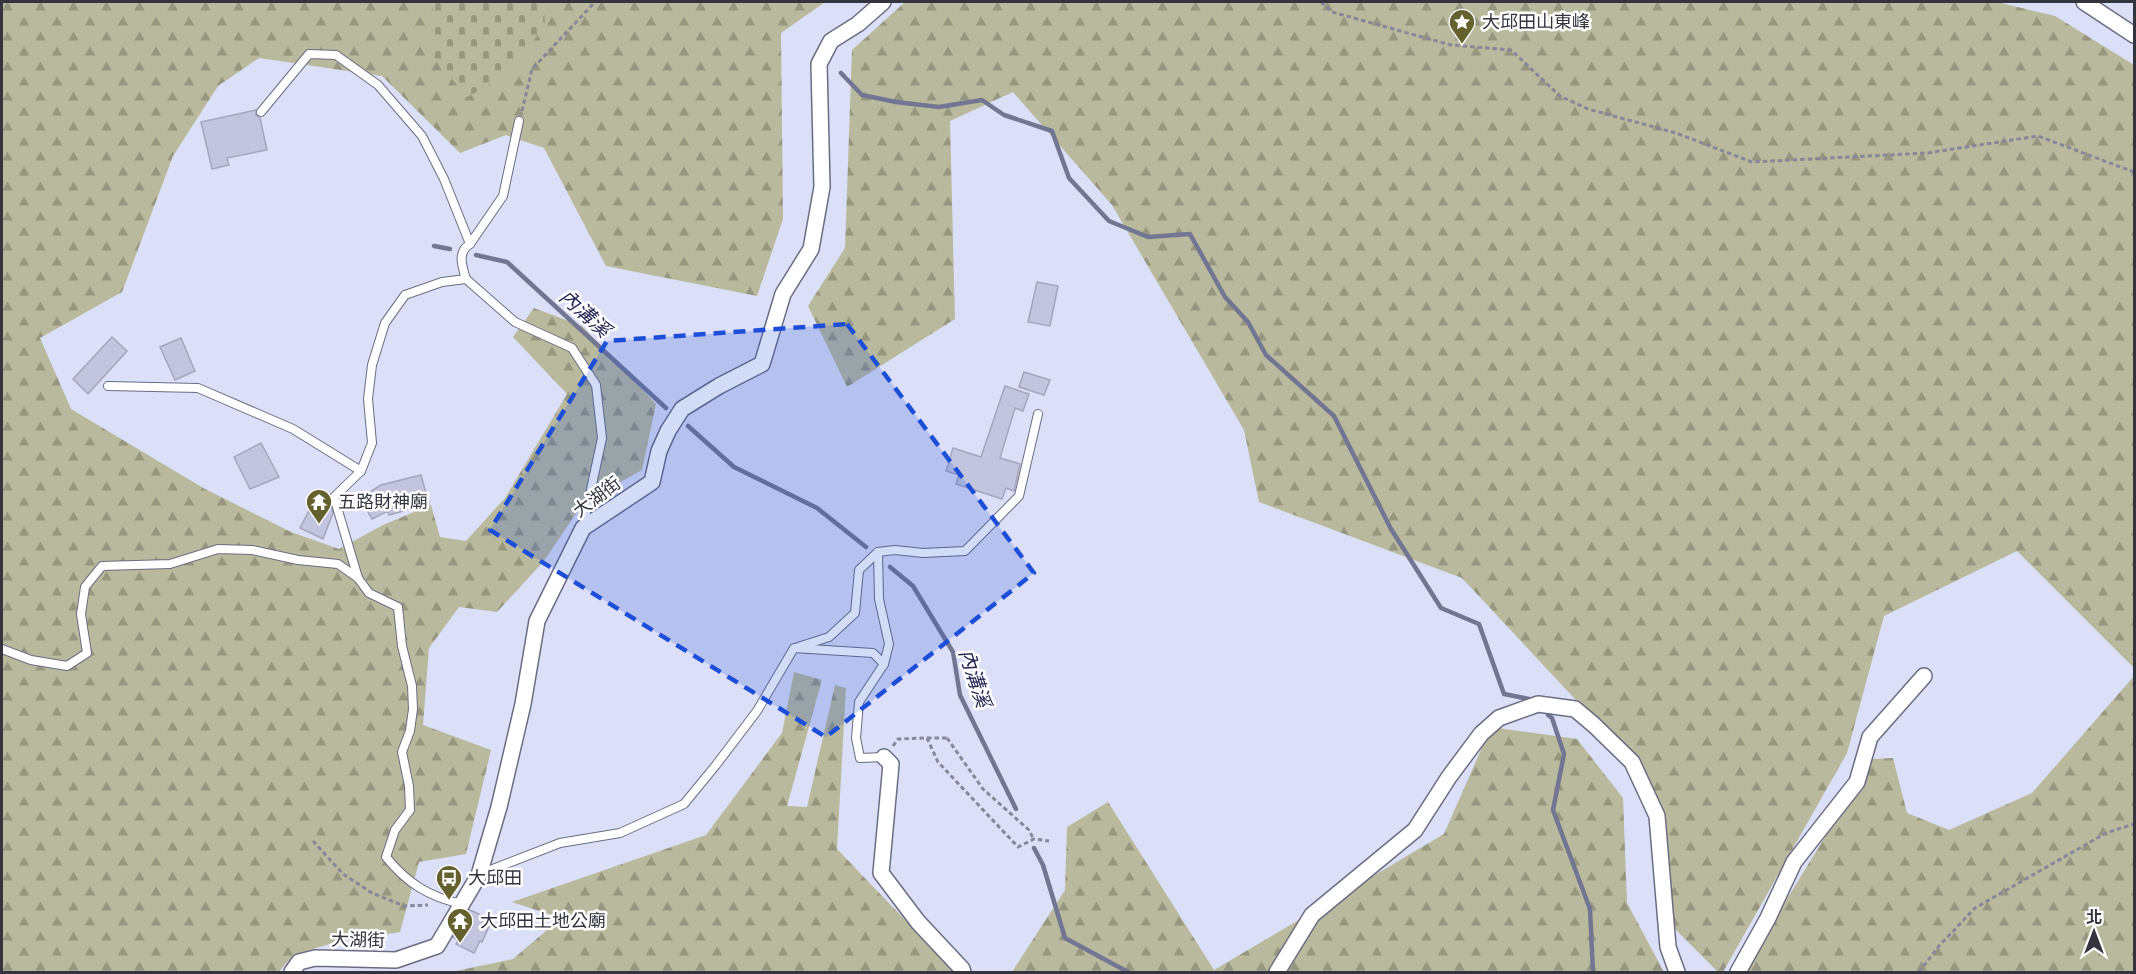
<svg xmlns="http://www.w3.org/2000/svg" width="2136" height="974" viewBox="0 0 2136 974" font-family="'PT Sans','Noto Sans TC',sans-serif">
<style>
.forest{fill:url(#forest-firs)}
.cemetery{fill:url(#cemetery-stones)}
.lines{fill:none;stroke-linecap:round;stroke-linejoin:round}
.stream{stroke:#737692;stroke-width:4.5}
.building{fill:#c2c5dd;stroke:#a3a6bd;stroke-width:1.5}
.lane-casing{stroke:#6a6d82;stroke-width:10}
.street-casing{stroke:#6a6d82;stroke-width:18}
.path{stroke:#868899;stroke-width:3;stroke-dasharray:4.5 3;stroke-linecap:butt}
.lane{stroke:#fff;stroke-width:8}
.street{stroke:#fff;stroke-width:15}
.marked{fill:#1d4ed8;fill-opacity:0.2;stroke:#1d4ed8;stroke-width:4.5;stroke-dasharray:12 8;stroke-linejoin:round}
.labels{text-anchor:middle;stroke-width:5;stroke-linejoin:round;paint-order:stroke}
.poi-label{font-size:18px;fill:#33343e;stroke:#fff;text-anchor:start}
.street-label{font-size:18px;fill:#33343e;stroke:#fff}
.water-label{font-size:20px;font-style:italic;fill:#272856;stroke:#fff}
</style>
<defs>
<pattern id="forest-firs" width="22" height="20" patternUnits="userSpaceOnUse" patternTransform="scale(1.5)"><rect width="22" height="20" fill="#b9b99d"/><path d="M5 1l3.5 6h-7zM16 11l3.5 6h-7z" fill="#979781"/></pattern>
<pattern id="cemetery-stones" width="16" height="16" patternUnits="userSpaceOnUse" patternTransform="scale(1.5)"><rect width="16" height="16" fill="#b9b99d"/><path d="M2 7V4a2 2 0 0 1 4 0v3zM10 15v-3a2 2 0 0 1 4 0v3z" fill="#979781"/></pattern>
</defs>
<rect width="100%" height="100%" fill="#dbdff7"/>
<g class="forest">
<polygon points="2,2 825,2 781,33 783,219 757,296 606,266 544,148 506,135 460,153 382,76 259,58 218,86 173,156 122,292 40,338 71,409 205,489 291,532 339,549 383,525 431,505 440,537 466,541 505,498 567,394 513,337 534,308 582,326 656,404 642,470 583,503 544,561 497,612 459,607 429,648 423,725 491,750 466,854 419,862 400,932 336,942 293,955 279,972 2,972"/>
<polygon points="905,2 1997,2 2055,16 2134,65 2134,668 2017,551 1884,616 1847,753 1723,972 1718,972 1674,928 1645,774 1462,578 1259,502 1244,430 1112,205 1013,92 950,121 955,319 847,387 808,306 845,248 852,50"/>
<polygon points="794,672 822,680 787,806 807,807 835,685 846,688 837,849 955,972 451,972 513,959 561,918 512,902 706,835 782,733"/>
<polygon points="2134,676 2134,972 1742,972 1873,759 1893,758 1907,813 1949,830 2032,793"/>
<polygon points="1491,727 1577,739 1623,798 1627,903 1664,972 1012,972 1065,890 1067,827 1108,802 1214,970 1444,834"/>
</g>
<polygon class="cemetery" points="433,2 544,2 545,23 513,72 467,97 432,55"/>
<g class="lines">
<g class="stream">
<polyline points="841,73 862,95 896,102 939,107 982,100 1004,115 1052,131 1069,178 1109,221 1148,237 1190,234 1225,297 1248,322 1266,355 1334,416 1391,529 1441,608 1479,624 1504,694 1529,699"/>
<polyline points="434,246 450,249"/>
<polyline points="476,255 507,262 666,408"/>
<polyline points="688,426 734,467 817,508 866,547"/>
<polyline points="890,567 913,586 953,652 960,695 1016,809"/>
<polyline points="1548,715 1552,718 1564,754 1553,810 1590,909 1593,972"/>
<polyline points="1034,848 1043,865 1065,938 1128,972"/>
</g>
</g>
<g class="building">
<polygon points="256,110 256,115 260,118 267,150 227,158 229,165 212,169 201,122"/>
<polygon points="1037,282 1058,286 1050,326 1028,322"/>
<polygon points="112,337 127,351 88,394 73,379"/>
<polygon points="181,338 195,371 175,380 160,347"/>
<polygon points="1024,372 1050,380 1044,395 1019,387"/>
<polygon points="1005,386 1029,394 1023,411 1015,408 1000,458 1020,464 1014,491 1006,488 1002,499 956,484 959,475 946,471 953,448 981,457"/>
<polygon points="261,443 279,477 250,489 234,457"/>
<polygon points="421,475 429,504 389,515 388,511 372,519 360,498 381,485"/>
<polygon points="328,497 333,513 323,539 300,528 311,507 321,512"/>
<polygon points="470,910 492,920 482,942 480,941 474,953 456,944 458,940 453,937"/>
</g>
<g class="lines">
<g class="lane-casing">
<g id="lane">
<polyline points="261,112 309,54 336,55 378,85 422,136 444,179 470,244"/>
<polyline points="466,279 515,322 572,348 596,385 602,438 583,527"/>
<polyline points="108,386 198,388 293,429 361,471"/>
<polyline points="878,552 879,599 889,644 884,664"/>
<path d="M358,578L334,497L361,471L372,443L368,399L372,365L385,323L405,295L442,282L466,279C462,266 457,252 470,244L503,196L519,121"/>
<polyline points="798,647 829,637 855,613 859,570 878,552 895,550 923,553 965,551 1019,496 1038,414"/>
<path d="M2,649L31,660L67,666L87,653L81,614L85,587L102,566L170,564L218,549L252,550L298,560L338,564L358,578L369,593L398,607L402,646L412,686L413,709L410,731L402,752L409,786L410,810L395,830L386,857C407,883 429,897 462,904"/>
<polyline points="480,874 560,843 620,833 684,804 716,765 757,711 794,648 873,653 884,664 859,702 856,738 860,758 884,757"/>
</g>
</g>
<g class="street-casing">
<g id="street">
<polyline points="2084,2 2134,35"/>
<polyline points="884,757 891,764 881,873 918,922 962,969 963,972"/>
<polyline points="292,972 299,962 315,958 396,960 437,946 479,875 499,807 523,704 537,621 583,528 652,482 659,451 668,431 682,409 719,386 762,364 783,294 811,249 822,187 819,64 831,41 858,24 883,2"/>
<polyline points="1277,972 1312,915 1415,830 1449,777 1481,734 1499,718 1538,704 1575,709 1594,725 1632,762 1657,816 1668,947 1677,972"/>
<polyline points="1738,972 1768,918 1794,862 1857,782 1870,737 1924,676"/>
</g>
</g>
<g class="path">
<polyline points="1321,2 1332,12 1451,45 1511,50 1560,96 1588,109 1676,133 1752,162 1927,153 2038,136 2134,172"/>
<polyline points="522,111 532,69 595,2"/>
<polyline points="927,738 947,738"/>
<polyline points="947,738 983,789 1029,830 1033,838"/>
<polyline points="893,746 898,739 927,738 938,762 1018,847 1034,839 1049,841"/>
<polyline points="313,841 343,874 372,893 404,906 428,905"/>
<polyline points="1919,972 1939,946 1975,908 2106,833 2134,824"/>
</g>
<use href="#lane" class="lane"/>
<use href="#street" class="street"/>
</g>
<path class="marked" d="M847,324L1034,573L826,737L490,530L607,341Z"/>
<defs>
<g id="sight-pin" transform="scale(1.35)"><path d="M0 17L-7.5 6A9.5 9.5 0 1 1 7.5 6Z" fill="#64612e" stroke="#fff"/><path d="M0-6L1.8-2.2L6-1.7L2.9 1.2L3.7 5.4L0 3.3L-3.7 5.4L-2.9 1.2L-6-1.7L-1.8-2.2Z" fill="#fff"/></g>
<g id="temple-pin" transform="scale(1.35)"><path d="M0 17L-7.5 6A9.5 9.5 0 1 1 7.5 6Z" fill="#64612e" stroke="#fff"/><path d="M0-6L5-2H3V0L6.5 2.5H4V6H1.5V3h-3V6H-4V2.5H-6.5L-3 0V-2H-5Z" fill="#fff"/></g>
<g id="bus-pin" transform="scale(1.35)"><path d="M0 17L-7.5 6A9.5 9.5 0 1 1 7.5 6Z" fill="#64612e" stroke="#fff"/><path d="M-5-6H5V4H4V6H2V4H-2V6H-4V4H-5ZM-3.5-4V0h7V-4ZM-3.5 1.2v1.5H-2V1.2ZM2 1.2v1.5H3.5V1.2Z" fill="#fff"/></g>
</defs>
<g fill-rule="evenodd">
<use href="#sight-pin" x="1462" y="22"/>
<use href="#temple-pin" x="319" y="502"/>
<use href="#bus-pin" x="449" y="878"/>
<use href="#temple-pin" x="460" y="921"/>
</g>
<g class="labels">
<g class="poi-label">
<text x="1482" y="28">大邱田山東峰</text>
<text x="338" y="508">五路財神廟</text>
<text x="468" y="884">大邱田</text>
<text x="480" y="927">大邱田土地公廟</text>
</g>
<g class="street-label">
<text transform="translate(597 497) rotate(-37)" y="6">大湖街</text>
<text transform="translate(358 940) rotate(1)" y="6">大湖街</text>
</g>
<g class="water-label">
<text transform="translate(585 313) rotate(42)" y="7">內溝溪</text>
<text transform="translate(975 678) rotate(72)" y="7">內溝溪</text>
</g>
</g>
<rect width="2136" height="974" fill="none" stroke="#33343e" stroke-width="6"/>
<g transform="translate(2094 932)" stroke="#ffffff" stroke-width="4.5" paint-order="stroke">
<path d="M0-4.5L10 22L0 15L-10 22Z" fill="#33343e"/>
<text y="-9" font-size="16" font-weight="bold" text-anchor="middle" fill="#33343e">北</text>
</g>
</svg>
